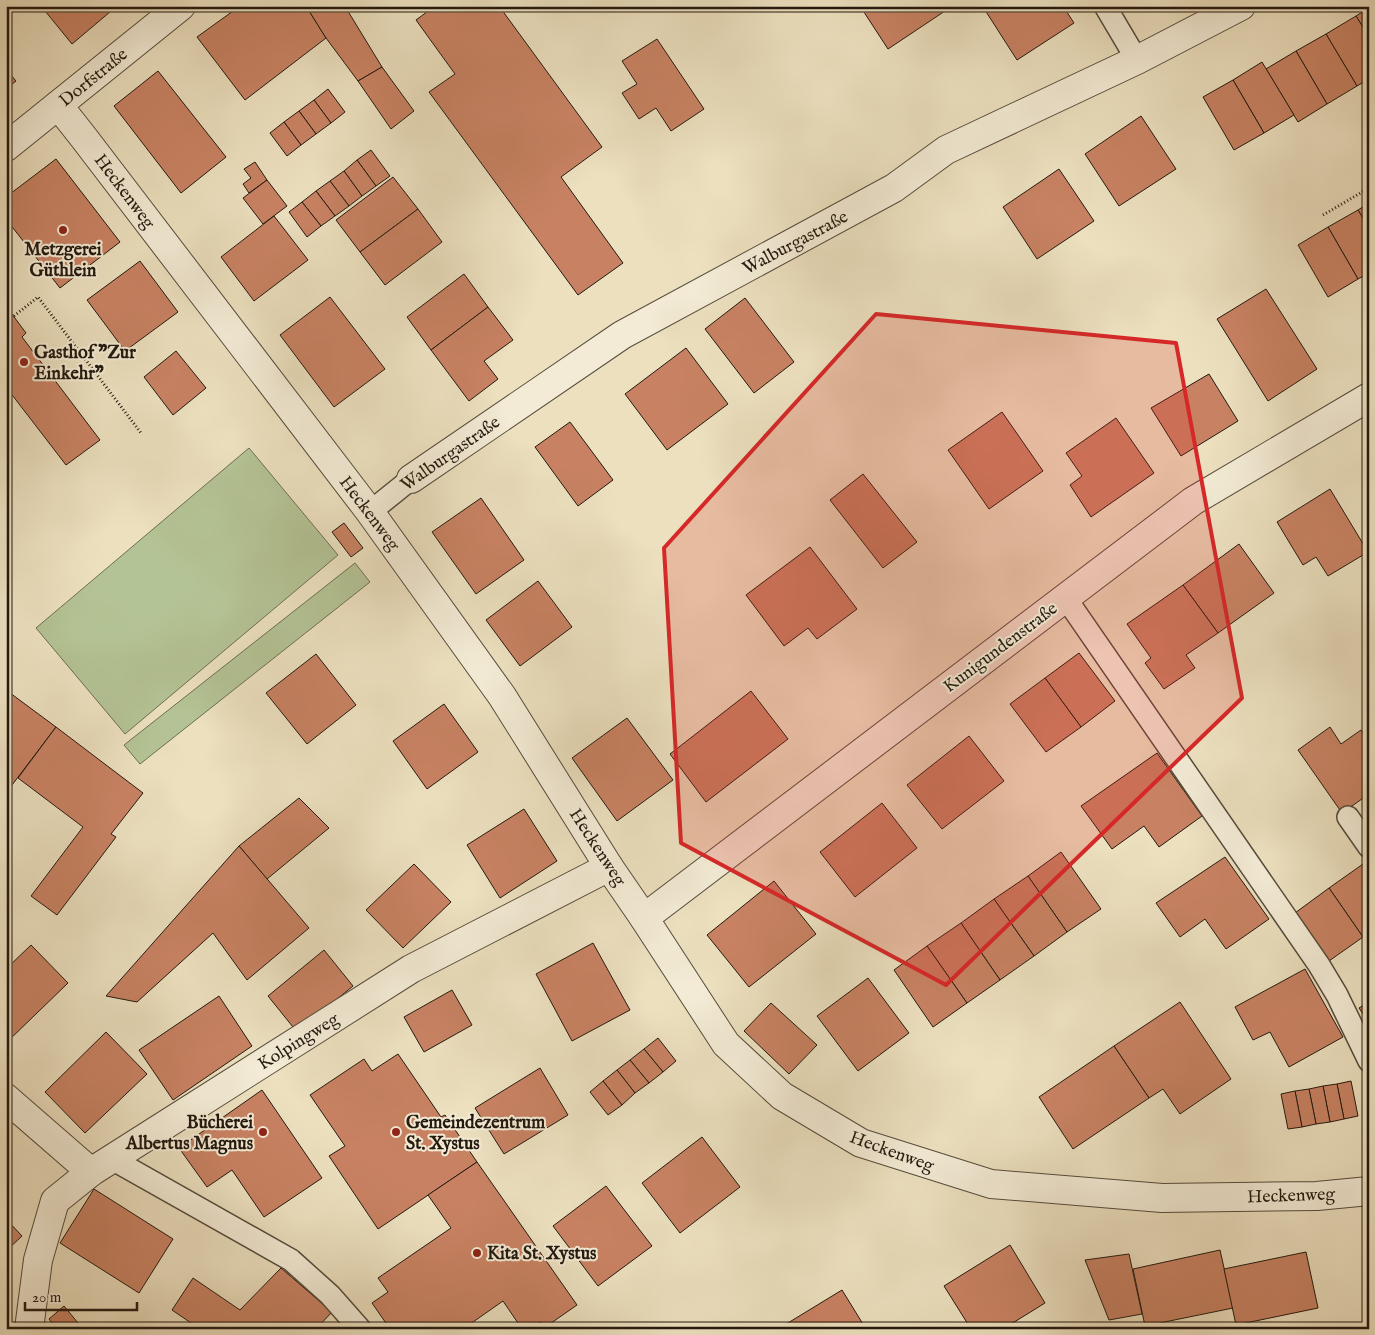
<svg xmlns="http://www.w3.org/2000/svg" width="1375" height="1335" viewBox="0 0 1375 1335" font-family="'IM FELL English',serif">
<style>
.green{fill:#b4c395;stroke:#6c6e52}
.building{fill:#c88263;stroke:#23190f}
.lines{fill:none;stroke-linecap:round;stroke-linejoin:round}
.service-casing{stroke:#554b3b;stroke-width:24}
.minor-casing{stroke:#554b3b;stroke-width:30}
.path{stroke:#23190f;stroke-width:3;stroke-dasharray:1 2.5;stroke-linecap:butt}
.service{stroke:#f3ebd5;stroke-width:21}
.minor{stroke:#f3ebd5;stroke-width:28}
.marked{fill:#d62828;fill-opacity:0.2;stroke:#d62828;stroke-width:4;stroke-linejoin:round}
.poi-dot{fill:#8f2418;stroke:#f3ebd5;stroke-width:2}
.labels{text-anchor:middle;stroke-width:4;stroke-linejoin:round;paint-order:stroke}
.street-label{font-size:18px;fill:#23190f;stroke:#f3ebd5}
.poi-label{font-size:18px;font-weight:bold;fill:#23190f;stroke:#f3ebd5;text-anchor:start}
</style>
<rect width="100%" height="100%" fill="#ece0bf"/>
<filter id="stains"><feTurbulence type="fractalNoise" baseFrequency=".004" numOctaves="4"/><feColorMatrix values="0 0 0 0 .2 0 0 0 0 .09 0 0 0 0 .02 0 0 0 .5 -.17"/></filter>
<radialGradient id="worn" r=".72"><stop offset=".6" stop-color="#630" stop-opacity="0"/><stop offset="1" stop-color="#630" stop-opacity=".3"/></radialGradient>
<g class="green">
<polygon points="249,448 338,555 125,734 36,628"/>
<polygon points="355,563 370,582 140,764 124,745"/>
</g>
<g class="building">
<polygon points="41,6 117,6 72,44"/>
<polygon points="240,6 306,6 326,38 245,100 197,37"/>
<polygon points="306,6 348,6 346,8 382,67 358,81 326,38"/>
<polygon points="435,6 499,6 602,147 561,177 623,263 578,295 429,92 455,74 416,20"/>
<polygon points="860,6 942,6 945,11 888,49"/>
<polygon points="984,6 1063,6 1074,23 1017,60 983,7"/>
<polygon points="1369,8 1369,37 1356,16"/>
<polygon points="1356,16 1369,37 1369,79 1357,86 1326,34"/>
<polygon points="1326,34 1357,86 1327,104 1296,51"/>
<polygon points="657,39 704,109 671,131 656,108 639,119 622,93 637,84 622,61"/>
<polygon points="1296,51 1327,104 1298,122 1266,69"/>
<polygon points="1262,62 1294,115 1264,133 1233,80"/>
<polygon points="382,67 414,111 391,129 358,81"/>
<polygon points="6,69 16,81 6,89"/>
<polygon points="158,71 226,157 181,193 114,106"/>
<polygon points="1233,80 1264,133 1234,150 1203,97"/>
<polygon points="328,89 345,112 331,123 314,100"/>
<polygon points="314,100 331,123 316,134 299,111"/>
<polygon points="299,111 316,134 301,145 284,122"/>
<polygon points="1141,116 1176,169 1119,206 1085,154"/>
<polygon points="284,122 301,145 287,156 270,133"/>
<polygon points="371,150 390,176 376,186 357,160"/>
<polygon points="56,159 120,242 60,288 6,219 6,197"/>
<polygon points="357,160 376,186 362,196 344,171"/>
<polygon points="255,162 267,180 249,193 243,184 251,178 244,169"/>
<polygon points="1059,169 1094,221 1037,259 1003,207"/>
<polygon points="344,171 362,196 349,206 330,181"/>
<polygon points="393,177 418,209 360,252 336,220"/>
<polygon points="267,180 287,206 263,224 243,198"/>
<polygon points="330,181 349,206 335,216 316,191"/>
<polygon points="316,191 335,216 321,226 302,202"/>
<polygon points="302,202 321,226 307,237 289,212"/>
<polygon points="1369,203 1369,228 1358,210"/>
<polygon points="418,209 442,242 385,285 360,252"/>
<polygon points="1358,210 1369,228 1369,273 1358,279 1328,227"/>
<polygon points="274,216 308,260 254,301 221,257"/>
<polygon points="1328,227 1358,279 1328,297 1298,245"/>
<polygon points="140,261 178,312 125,351 87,300"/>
<polygon points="464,274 488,307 431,350 407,317"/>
<polygon points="1266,289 1317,369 1268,401 1217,319"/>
<polygon points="330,297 385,369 334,407 280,335"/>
<polygon points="745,298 794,362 754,393 705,329"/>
<polygon points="6,306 26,333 22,337 100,440 66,465 6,387"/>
<polygon points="488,307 513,340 484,361 498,379 469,401 431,350"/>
<polygon points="686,348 728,404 667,450 625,394"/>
<polygon points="176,351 206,388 173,415 144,377"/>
<polygon points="1209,374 1238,421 1181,456 1151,408"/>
<polygon points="1002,412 1043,471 989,509 948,450"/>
<polygon points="1116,418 1154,473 1091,517 1070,485 1082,476 1066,453"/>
<polygon points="570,422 613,480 578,506 535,447"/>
<polygon points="863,474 917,542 883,568 830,500"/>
<polygon points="1330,489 1368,552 1328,576 1316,557 1303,565 1277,522"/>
<polygon points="481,498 524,560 476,594 432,532"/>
<polygon points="344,523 363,548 351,557 332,532"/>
<polygon points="1239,544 1274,593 1218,633 1183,585"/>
<polygon points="810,547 857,609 817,639 808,628 784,646 746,595"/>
<polygon points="538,581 572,627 520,666 486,620"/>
<polygon points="1183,585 1218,633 1186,655 1195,668 1164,689 1145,663 1151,658 1127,624"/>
<polygon points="1079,653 1115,701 1081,727 1045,678"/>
<polygon points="316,654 356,705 307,744 266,693"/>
<polygon points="1045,678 1081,727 1046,752 1010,704"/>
<polygon points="6,690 56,727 6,793"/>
<polygon points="751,691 788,739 706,802 670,754"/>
<polygon points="444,704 478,752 427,789 393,741"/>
<polygon points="627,718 673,780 617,821 572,758"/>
<polygon points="56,727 143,793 111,834 116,837 57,915 31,896 83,827 18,778"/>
<polygon points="1330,727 1341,744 1361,730 1369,742 1369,794 1342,813 1298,750"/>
<polygon points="969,736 1004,781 942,829 907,785"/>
<polygon points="1157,753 1202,816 1159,847 1144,826 1112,849 1081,806"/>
<polygon points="299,798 329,828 267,879 239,846"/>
<polygon points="882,803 917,848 855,897 820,852"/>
<polygon points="524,809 557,861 500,898 467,845"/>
<polygon points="239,846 309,928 247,980 213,933 137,1002 106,996"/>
<polygon points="1061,852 1101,909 1067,932 1028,876"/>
<polygon points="1225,857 1269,919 1226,949 1205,919 1180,937 1156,903"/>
<polygon points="414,864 451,902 403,948 366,910"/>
<polygon points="1363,864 1369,872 1369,933 1363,937 1329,888"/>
<polygon points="1028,876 1067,932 1034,956 994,899"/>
<polygon points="774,881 816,934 749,987 707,935"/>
<polygon points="1329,888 1363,937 1329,961 1295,913"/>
<polygon points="994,899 1034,956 1000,980 961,923"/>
<polygon points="961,923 1000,980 967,1003 927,946"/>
<polygon points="593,943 630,1010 572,1041 536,974"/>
<polygon points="31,945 68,983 6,1043 6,969"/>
<polygon points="927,946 967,1003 933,1027 894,970"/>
<polygon points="324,950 353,986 297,1032 268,996"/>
<polygon points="1305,969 1343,1037 1289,1067 1270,1032 1253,1040 1235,1007"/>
<polygon points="868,978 909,1033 858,1071 817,1016"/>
<polygon points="452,990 472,1025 424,1052 404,1017"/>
<polygon points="219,996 252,1046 173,1100 139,1050"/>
<polygon points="1180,1002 1231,1079 1180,1114 1163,1089 1149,1098 1114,1046"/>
<polygon points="1369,1002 1369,1023 1359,1008"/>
<polygon points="771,1003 817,1045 789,1074 744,1031"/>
<polygon points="106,1032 147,1074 85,1133 45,1092"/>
<polygon points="658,1038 676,1061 663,1072 644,1049"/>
<polygon points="1114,1046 1149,1098 1073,1149 1039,1097"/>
<polygon points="644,1049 663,1072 649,1083 630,1060"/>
<polygon points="398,1054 441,1117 445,1115 477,1162 378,1229 329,1156 345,1146 310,1095 364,1059 372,1071"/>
<polygon points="630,1060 649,1083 635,1093 617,1070"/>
<polygon points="540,1068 568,1115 504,1154 475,1108"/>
<polygon points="617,1070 635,1093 622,1105 603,1081"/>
<polygon points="603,1081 622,1105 608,1115 590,1092"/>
<polygon points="1351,1081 1358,1116 1344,1119 1337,1084"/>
<polygon points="1337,1084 1344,1119 1330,1122 1323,1086"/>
<polygon points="1323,1086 1330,1122 1316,1124 1309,1089"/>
<polygon points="1309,1089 1316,1124 1302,1127 1295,1091"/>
<polygon points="262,1090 322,1178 264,1217 232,1170 207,1187 179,1148"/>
<polygon points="1295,1091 1302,1127 1288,1129 1281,1094"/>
<polygon points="702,1137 740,1187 680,1233 642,1183"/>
<polygon points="477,1162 577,1305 544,1328 540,1322 531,1329 522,1329 503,1301 463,1329 444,1329 440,1323 432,1329 390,1329 372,1303 388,1292 378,1278 451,1228 428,1195"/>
<polygon points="606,1186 652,1246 598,1286 553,1226"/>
<polygon points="94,1189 173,1239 139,1293 60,1243"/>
<polygon points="6,1219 22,1236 6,1251"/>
<polygon points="1369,1233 1369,1262 1364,1234"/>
<polygon points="1010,1245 1045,1303 1003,1329 971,1329 944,1286"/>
<polygon points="1220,1250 1233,1308 1145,1326 1133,1269"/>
<polygon points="1306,1252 1318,1308 1236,1325 1224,1269"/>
<polygon points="1129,1254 1142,1314 1109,1320 1085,1260"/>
<polygon points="281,1268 332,1312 316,1329 200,1329 172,1310 193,1278 240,1310"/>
<polygon points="842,1290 866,1329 778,1329"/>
<polygon points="64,1306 83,1329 57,1329 49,1319"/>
</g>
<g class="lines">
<g class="service-casing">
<g id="service">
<polyline points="1105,6 1137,60"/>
<polyline points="370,512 411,479"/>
<polyline points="1065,597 1319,965 1337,995 1369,1061"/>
<polyline points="1348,817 1369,847"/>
<polyline points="112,1159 291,1260 330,1295 360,1329"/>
</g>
</g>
<g class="minor-casing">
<g id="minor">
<polyline points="58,105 84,138 370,512 502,696 609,867 644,918 726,1044 782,1096 861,1143 991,1184 1162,1198 1317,1196 1369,1191"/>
<polyline points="6,147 181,6"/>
<polyline points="411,479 622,335 894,188 946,150 1137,60 1241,6"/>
<polyline points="644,918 1193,501 1369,397"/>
<polyline points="6,1098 91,1172"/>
<polyline points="29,1329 38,1260 55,1201 91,1172 411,969 609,867"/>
</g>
</g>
<g class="path">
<polyline points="1323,215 1369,188"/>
<polyline points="14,316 38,297 141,433"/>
</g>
<use href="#service" class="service"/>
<use href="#minor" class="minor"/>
</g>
<path class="marked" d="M876,314L1176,343L1242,698L946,985L681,843L664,548Z"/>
<g class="poi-dot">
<circle cx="63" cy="230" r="5"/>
<circle cx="24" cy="362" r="5"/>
<circle cx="263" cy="1132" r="5"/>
<circle cx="396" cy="1132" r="5"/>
<circle cx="477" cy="1253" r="5"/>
</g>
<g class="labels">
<g class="street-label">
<text transform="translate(93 77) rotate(-39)" y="6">Dorfstraße</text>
<text transform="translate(125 191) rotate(53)" y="6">Heckenweg</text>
<text transform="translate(795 242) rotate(-28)" y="6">Walburgastraße</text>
<text transform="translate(450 453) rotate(-35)" y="6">Walburgastraße</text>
<text transform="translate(370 513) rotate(53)" y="6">Heckenweg</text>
<text transform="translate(1000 647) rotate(-37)" y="6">Kunigundenstraße</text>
<text transform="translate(598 847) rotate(57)" y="6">Heckenweg</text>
<text transform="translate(298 1041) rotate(-32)" y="6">Kolpingweg</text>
<text transform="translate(892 1151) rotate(20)" y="6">Heckenweg</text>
<text transform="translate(1291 1195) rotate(-2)" y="6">Heckenweg</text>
</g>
<g class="poi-label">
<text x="63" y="255" text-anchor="middle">Metzgerei<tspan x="63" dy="21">Güthlein</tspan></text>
<text x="34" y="358">Gasthof "Zur<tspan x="34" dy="21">Einkehr"</tspan></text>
<text x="253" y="1128" text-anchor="end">Bücherei<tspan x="253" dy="21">Albertus Magnus</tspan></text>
<text x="406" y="1128">Gemeindezentrum<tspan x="406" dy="21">St. Xystus</tspan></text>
<text x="487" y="1259">Kita St. Xystus</text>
</g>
</g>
<rect width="1375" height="1335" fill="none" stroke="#ece0bf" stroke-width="25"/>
<rect x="8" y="8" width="1360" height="1320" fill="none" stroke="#23190f" stroke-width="2.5"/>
<rect x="12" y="12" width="1350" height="1310" fill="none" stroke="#23190f"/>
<path d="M25 1302v8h112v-8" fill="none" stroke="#23190f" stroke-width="2.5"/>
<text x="32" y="1302" font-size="15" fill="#23190f" stroke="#f3ebd5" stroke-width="4" paint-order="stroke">20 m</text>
<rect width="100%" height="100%" filter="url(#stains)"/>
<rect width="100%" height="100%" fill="url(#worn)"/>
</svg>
